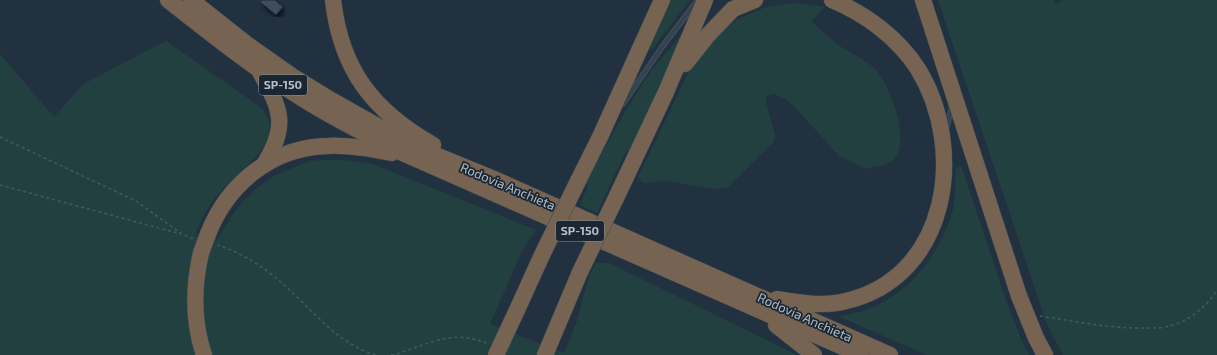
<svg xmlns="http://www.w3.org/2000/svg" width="1217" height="355" viewBox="0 0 1217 355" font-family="'Exo 2',sans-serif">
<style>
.green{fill:#234040}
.building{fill:#3c505e;stroke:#1c2935;filter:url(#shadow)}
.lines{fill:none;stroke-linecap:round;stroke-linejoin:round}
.lane-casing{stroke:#53606c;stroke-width:5.5}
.highway-casing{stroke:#404d59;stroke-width:17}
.path{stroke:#415c5c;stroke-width:1.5;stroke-dasharray:3 3;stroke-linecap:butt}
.lane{stroke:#35424f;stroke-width:4.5}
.highway{stroke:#766351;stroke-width:16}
.highway-bridge-casing{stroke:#404d59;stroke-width:17;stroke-linecap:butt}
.highway-bridge{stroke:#766351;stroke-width:16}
.labels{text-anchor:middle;stroke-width:3.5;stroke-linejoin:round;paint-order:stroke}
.shield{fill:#1a2733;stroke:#83909d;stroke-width:1}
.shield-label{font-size:12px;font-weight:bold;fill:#b0bdca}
.street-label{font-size:13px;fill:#b0bdca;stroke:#1a2733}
</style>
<defs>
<filter id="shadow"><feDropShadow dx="2.5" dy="4" stdDeviation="2" flood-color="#0009"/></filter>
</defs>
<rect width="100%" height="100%" fill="#21313f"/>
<g class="green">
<polygon points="667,0 690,0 653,48 643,53"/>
<polygon points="938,0 1053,0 1056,4 1062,0 1217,0 1217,355 1063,355 1046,322"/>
<path d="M793,3L825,7L811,21C820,29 828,37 837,44C848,52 864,58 875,69C890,84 913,145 892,161C886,166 873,167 865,169L838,155L795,107L784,98L773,94L766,97V102L775,135L773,143L728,187L715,189L665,181L643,183L638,177L695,59L711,40L735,20L766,7Z"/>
<polygon points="686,29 632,150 626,151 597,213 580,205 587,188 587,180 623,115 651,71"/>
<path d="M166,41L263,109C265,113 268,118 269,123C274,150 236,173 221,191C211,202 201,218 196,233L218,239L231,217L242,202L257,188L274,176L297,166L311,161L327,160H341L373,164L536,230L522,251L490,324L564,353L576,324L589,276L596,263H609L797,355H0V54L54,117L83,84Z"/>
<path d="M961,166L1006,300L1023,344L1029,355H927L838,316C891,311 931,271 949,222C956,206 955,186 956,168Z"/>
</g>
<polygon class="building" points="262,0 275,0 283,7 276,15 260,2"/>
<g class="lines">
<g class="lane-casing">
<g id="lane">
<polyline points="623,104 662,47 697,1"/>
<polyline points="946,130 952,106"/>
</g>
</g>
<g class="highway-casing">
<g id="highway">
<path d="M168,0C211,34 254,68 300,97C334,119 371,137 407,155L861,355"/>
<polyline points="191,0 248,45 292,76 331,100 411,145 494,179 890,355"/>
<path d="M333,0C341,70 373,111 433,145"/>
<polyline points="923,0 1019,296 1036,338 1045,355"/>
<polyline points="685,64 708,35 733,9 755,0"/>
<path d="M260,72C281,109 288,125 265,163"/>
<polyline points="578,181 600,137 662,0"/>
<polyline points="616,198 666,92 705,0"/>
<path d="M208,234C228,183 273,147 328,146C350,145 371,149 392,153"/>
<path d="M201,253C193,287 193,322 204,355"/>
<path d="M777,299C800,303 824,307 846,301C949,277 967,149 918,69C898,38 866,14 832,0"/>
<polyline points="517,310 542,255"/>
<polyline points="776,325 814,355"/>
<polyline points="545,355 580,272"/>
</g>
</g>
<g class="path">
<polyline points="0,137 136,201 182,234 194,239"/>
<polyline points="0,185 181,234"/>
<path d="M217,245C241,252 264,267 283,284C312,309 337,344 376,355"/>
<path d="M1040,316C1073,321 1106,328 1140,328C1151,328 1162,329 1173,325C1190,320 1208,305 1217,290"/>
<path d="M391,355C399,354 407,350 414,348C442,338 460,332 489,344"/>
</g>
<use href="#lane" class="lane"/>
<use href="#highway" class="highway"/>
<g class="highway-bridge-casing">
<g id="highway-bridge">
<polyline points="201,253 208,234"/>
<polyline points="542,255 578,181"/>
<polyline points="580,272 616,198"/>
<polyline points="496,355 517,310"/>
</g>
</g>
<use href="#highway-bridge" class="highway-bridge"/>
</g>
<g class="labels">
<g class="shield">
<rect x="259" y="75" width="48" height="20" rx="3"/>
<rect x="556" y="221" width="48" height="20" rx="3"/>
</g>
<g class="shield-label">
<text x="283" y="89">SP-150</text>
<text x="580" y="235">SP-150</text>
</g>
<g class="street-label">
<text transform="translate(508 186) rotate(23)" y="5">Rodovia Anchieta</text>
<text transform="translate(805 317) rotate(24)" y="5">Rodovia Anchieta</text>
</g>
</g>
</svg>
